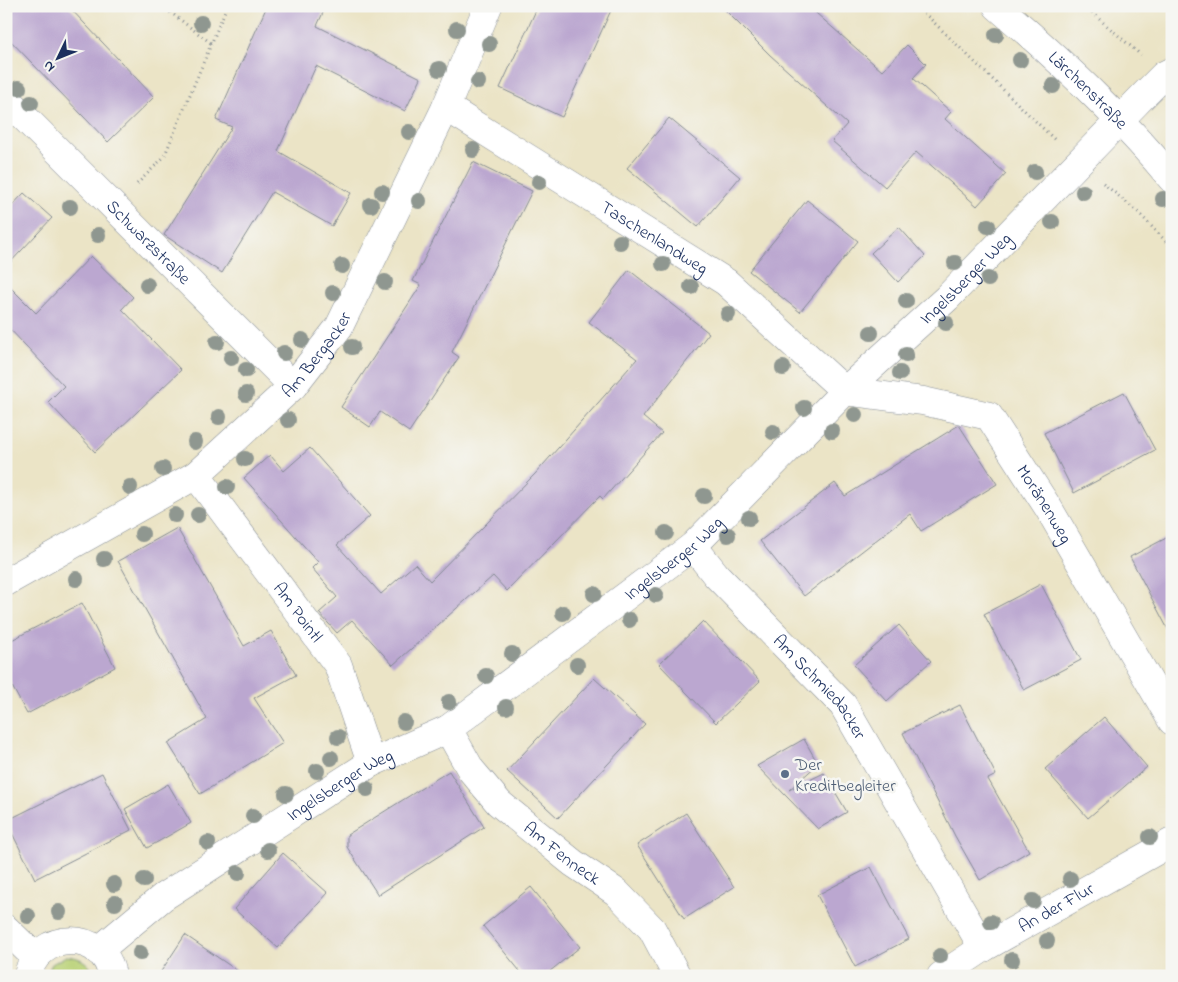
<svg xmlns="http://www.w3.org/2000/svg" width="1178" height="982" viewBox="0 0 1178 982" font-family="'Indie Flower',sans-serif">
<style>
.green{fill:#bad277;stroke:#6a806a}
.building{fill:#bba7d0}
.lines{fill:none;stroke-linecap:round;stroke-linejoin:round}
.minor-casing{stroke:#838a92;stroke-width:29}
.tertiary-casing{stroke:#838a92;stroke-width:29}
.path{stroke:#838a92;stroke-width:3;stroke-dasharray:1 4;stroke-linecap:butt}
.minor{stroke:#fff;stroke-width:28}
.tertiary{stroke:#fff;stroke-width:28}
.tree{fill:#8f9790}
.service-dot{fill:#5c6f8a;stroke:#f6f6f2;stroke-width:2}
.labels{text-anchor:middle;stroke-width:5;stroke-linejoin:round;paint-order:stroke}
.street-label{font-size:18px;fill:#1b2f5e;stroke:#f6f6f2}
.service-label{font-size:18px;fill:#4e5e75;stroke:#f6f6f2;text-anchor:start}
</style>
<rect width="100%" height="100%" fill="#f6f6f2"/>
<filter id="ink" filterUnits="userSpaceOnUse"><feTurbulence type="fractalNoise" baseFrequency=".02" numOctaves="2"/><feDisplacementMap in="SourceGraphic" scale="10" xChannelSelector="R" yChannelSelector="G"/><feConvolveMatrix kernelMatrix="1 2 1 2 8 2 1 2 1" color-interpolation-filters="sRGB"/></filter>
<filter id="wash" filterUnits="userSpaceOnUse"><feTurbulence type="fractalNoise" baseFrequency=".0096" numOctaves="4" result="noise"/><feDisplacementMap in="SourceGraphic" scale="20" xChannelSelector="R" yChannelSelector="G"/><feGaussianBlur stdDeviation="1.12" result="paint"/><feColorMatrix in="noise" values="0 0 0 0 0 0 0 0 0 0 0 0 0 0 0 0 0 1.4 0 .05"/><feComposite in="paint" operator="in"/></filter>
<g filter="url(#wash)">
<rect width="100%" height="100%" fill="#ebe4c6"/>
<path class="green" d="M66,956C80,957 90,962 94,976H46L52,964Z"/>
<g id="blocks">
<g class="building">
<polygon points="6,6 68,6 154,97 108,142 6,36"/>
<polygon points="267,6 326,6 317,26 421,78 405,111 316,66 278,151 351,193 332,226 272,192 222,273 164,235 232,127 216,120"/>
<polygon points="538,6 613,6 562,117 500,88"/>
<polygon points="721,6 808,6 882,71 907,45 926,64 913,78 951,112 945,119 1006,174 977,206 916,152 885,187 832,141 847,124 770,55"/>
<polygon points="669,118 740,177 698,227 627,168"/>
<polygon points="473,162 532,191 452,352 459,357 409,432 380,412 370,427 341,407 421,285 413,281"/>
<polygon points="24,193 52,218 6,267 6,212"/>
<polygon points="807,200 858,241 800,312 749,271"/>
<polygon points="899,227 925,256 898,282 871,253"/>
<polygon points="91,256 133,297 122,309 181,370 95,452 48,402 64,386 6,325 6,283 36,313"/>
<polygon points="629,270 709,333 643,417 662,433 603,499 600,496 507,591 493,576 393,665 352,620 337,633 319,613 337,597 312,568 318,562 244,478 270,455 284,471 310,448 370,516 337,545 381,594 415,564 430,581 535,474 637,359 589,322"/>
<polygon points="1124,392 1155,450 1074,493 1044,433"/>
<polygon points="959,425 997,484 921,531 910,514 804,596 760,541 835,483 845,496"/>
<polygon points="177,528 244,646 271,631 296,675 254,698 283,743 200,794 168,743 207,719 118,561"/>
<polygon points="1172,535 1172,637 1130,557"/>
<polygon points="1041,584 1081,660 1024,690 984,614"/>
<polygon points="82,603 115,667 27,714 6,675 6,643"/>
<polygon points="703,621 760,681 716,723 659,664"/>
<polygon points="899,625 931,661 887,701 854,665"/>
<polygon points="594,678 645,724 558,818 507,771"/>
<polygon points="960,705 996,775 988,779 1029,851 980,880 955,836 903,733"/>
<polygon points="1104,717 1147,767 1088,818 1045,769"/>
<polygon points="804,739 818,764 789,790 824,773 847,812 818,829 757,766"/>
<polygon points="449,771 484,827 378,895 347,847 347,835"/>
<polygon points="102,773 131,830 35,879 6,821"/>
<polygon points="168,784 191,823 147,848 125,809"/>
<polygon points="686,813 734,887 684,919 637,845"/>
<polygon points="283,853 328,893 278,948 234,909"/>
<polygon points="871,867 909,939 855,967 817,895"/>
<polygon points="531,887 580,947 544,976 524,976 483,926"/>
<polygon points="185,935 245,976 158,976"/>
</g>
</g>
</g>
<g filter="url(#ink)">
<use href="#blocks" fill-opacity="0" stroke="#838a92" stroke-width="1"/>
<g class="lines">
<g class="minor-casing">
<g id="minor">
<path id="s1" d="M6,99L293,386"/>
<path id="s2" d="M446,107L726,282L845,391L923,401L989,416L1049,509L1172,721"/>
<path id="s3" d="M196,475L338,665L371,763"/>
<path id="s4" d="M693,546L716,575L843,705L983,948"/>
<path id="s5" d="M6,582L196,475L293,386L339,327L446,107L488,6"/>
<path id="s6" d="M448,729L471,770L499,803L573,863L616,892L652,929L677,976"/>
<polyline points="6,929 35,957"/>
<path id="s7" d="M98,951L163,897L371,763L448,729L693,546L845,391L947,298L1143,96L1164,75L1172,71"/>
<path d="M28,976C35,930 106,929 112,976"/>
<path id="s8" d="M941,976L983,948L1172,842"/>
</g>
</g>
<g class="tertiary-casing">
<g id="tertiary">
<path id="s9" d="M997,6C1060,60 1119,115 1172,179"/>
</g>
</g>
<g class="path">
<polyline points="162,6 211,43"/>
<polyline points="917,6 1056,141"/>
<polyline points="1084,6 1141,55"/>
<polyline points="1103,183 1139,213 1172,248"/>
<polyline points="137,184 164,157 227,6"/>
</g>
<use href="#minor" class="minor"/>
<use href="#tertiary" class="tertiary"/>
</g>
<g class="tree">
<circle cx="201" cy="23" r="8"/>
<circle cx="457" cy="29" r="8"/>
<circle cx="996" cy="35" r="8"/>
<circle cx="489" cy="44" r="8"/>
<circle cx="1020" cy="60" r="8"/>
<circle cx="439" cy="69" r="8"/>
<circle cx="478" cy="82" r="8"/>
<circle cx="1053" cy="86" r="8"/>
<circle cx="19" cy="88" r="8"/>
<circle cx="31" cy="103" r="8"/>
<circle cx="409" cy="132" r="8"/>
<circle cx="473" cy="150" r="8"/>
<circle cx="1035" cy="172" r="8"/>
<circle cx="539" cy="182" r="8"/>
<circle cx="382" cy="192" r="8"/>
<circle cx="1083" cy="192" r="8"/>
<circle cx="1163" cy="199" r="8"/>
<circle cx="419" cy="201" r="8"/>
<circle cx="371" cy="205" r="8"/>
<circle cx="70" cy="207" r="8"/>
<circle cx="1052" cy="222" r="8"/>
<circle cx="988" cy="226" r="8"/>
<circle cx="98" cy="235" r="8"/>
<circle cx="620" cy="242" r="8"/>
<circle cx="955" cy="263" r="8"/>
<circle cx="663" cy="264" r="8"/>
<circle cx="342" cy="266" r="8"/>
<circle cx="988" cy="279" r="8"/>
<circle cx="385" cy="282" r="8"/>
<circle cx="147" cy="285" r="8"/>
<circle cx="691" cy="287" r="8"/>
<circle cx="333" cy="293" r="8"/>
<circle cx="906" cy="301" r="8"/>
<circle cx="728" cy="314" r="8"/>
<circle cx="946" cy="323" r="8"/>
<circle cx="871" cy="333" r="8"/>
<circle cx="302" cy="340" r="8"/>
<circle cx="217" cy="342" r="8"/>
<circle cx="352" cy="347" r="8"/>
<circle cx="284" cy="353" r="8"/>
<circle cx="906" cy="355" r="8"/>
<circle cx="231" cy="358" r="8"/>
<circle cx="783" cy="368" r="8"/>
<circle cx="246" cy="370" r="8"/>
<circle cx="900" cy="373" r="8"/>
<circle cx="246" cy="394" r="8"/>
<circle cx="804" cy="408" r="8"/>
<circle cx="855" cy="415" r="8"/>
<circle cx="219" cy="417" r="8"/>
<circle cx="288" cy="420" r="8"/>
<circle cx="832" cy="431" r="8"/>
<circle cx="773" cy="432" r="8"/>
<circle cx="195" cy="442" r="8"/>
<circle cx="245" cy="459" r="8"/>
<circle cx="163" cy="469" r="8"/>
<circle cx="130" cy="487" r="8"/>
<circle cx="227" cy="487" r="8"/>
<circle cx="704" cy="496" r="8"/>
<circle cx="175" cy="515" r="8"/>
<circle cx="198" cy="515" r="8"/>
<circle cx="749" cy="518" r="8"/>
<circle cx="666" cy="533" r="8"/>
<circle cx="142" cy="534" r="8"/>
<circle cx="728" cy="535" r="8"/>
<circle cx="104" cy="559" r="8"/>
<circle cx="76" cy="579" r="8"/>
<circle cx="594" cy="594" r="8"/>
<circle cx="656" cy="595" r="8"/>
<circle cx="563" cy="613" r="8"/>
<circle cx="629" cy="620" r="8"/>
<circle cx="512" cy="654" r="8"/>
<circle cx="577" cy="665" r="8"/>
<circle cx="486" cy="676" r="8"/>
<circle cx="449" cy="702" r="8"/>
<circle cx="506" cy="707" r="8"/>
<circle cx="404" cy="722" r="8"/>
<circle cx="338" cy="737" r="8"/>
<circle cx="331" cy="758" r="8"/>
<circle cx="317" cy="771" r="8"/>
<circle cx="367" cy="789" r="8"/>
<circle cx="286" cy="794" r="8"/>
<circle cx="253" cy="816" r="8"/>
<circle cx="1150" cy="837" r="8"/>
<circle cx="208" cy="843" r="8"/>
<circle cx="268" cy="850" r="8"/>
<circle cx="238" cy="873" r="8"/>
<circle cx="1070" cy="879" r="8"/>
<circle cx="144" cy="880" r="8"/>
<circle cx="114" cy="884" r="8"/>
<circle cx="1033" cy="901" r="8"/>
<circle cx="115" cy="903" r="8"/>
<circle cx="59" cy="912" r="8"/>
<circle cx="28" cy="916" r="8"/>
<circle cx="991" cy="922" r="8"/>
<circle cx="1047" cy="941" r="8"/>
<circle cx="140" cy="953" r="8"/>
<circle cx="940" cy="956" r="8"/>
<circle cx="1012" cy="960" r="8"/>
</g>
</g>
<circle class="service-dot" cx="785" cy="774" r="5"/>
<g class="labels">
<g class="street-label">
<text dy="6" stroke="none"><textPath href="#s9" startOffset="124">Lärchenstraße</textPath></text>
<text dy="6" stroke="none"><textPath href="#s2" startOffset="246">Taschenlandweg</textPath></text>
<text dy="6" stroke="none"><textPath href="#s1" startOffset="202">Schwarzstraße</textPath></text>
<text dy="6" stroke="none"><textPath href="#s7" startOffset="1104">Ingelsberger Weg</textPath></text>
<text dy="6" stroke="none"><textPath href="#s5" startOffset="389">Am Bergacker</textPath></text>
<text dy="6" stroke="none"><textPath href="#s2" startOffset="742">Moränenweg</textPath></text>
<text dy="6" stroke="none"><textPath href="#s7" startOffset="699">Ingelsberger Weg</textPath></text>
<text dy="6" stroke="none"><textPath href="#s3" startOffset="171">Am Pointl</textPath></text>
<text dy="6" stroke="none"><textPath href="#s4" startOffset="190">Am Schmiedacker</textPath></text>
<text dy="6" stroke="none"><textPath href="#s7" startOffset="294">Ingelsberger Weg</textPath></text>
<text dy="6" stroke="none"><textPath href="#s6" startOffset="171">Am Fenneck</textPath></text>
<text dy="6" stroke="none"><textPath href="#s8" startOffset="134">An der Flur</textPath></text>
</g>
<g class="service-label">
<text x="795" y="770">Der<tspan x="795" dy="21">Kreditbegleiter</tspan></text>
</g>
</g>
<rect width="1178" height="982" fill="none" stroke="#f6f6f2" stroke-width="25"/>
<g transform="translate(58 58) rotate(227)" stroke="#f6f6f2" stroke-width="4" paint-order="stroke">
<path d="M0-4L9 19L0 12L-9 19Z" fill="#1b2f5e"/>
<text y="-8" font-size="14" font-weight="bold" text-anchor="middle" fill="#1b2f5e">N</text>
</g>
</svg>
